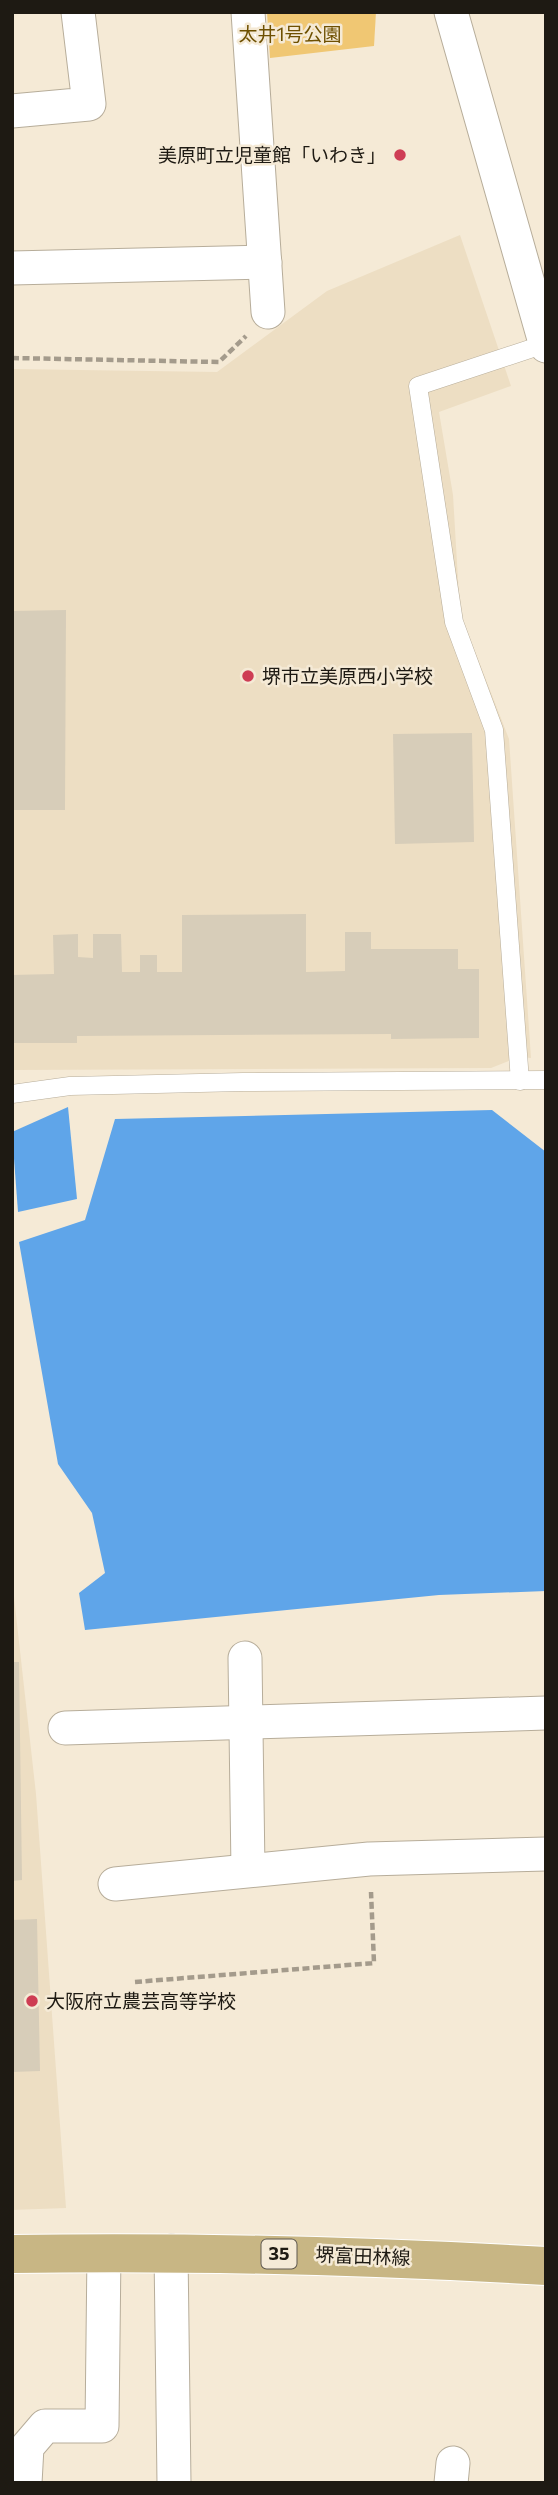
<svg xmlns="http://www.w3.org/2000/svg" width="558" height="2495" viewBox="0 0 558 2495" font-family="Commissioner,'Noto Sans JP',sans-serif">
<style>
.built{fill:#eddec3}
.green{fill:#f0c773}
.water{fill:#5fa5e9}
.building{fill:#d7cdb9}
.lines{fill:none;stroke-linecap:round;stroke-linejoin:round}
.lane-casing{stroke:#b7ad9a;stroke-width:19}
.street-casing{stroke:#b7ad9a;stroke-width:35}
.primary-casing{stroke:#fff;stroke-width:40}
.path{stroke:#a49b8c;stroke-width:4.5;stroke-dasharray:7 3.5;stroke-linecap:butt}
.lane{stroke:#fff;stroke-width:18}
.street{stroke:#fff;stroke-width:33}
.primary{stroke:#c8b684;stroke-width:38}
.poi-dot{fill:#ce3d54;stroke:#f5ead6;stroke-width:2.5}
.labels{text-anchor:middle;stroke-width:5;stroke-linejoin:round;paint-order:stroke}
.shield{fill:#f5ead6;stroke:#5e584e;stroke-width:2}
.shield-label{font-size:18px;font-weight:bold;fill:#1e1a13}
.park-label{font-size:19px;fill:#6e5001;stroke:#f5ead6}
.poi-label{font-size:19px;fill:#1e1a13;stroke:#f5ead6;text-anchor:start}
.street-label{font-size:19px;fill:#1e1a13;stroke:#f5ead6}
</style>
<rect width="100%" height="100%" fill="#f5ead6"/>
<g class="built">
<polygon points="460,235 511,386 439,412 453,495 460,613 509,739 531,1058 519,1057 491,1068 12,1070 12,369 217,372 327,291"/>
<polygon points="12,1579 36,1794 66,2208 12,2210"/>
</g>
<polygon class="green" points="267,12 376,12 374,46 270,58"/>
<g class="water">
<polygon points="68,1107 77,1199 18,1212 12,1132"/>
<polygon points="492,1110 546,1152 546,1591 439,1595 85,1630 79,1593 105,1573 92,1513 58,1464 19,1242 85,1220 115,1119"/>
</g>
<g class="building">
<polygon points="66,610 65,810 12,810 12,611"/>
<polygon points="472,733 474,842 395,844 393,734"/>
<polygon points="306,914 306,972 345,971 345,932 371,932 371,949 458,949 458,969 479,969 479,1038 391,1039 391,1034 77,1036 77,1043 12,1043 12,975 54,974 53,935 78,934 78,957 93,958 93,934 121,934 122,972 140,972 140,955 157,955 157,972 182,972 182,915"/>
<polygon points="12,1662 19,1662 22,1880 12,1881"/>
<polygon points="37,1919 40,2071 12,2072 12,1920"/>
</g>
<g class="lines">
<g class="lane-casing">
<g id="lane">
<polyline points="520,1081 494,730 454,622 418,386 545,344"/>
<polyline points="12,1094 70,1086 243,1082 546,1080"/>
</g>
</g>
<g class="street-casing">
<g id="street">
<polyline points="248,12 268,312"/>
<polyline points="451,12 546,346"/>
<polyline points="12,111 89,104 78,12"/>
<polyline points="12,268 265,262"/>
<polyline points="245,1658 248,1870"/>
<polyline points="65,1728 546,1713"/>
<polyline points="115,1884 369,1859 546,1854"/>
<polyline points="171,2251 174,2483"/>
<polyline points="25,2483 27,2447 45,2426 102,2426 104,2252"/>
<polyline points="451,2483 453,2463"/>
</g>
</g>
<g class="primary-casing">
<path id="primary" d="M12,2254C191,2251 368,2256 546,2266"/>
</g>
<g class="path">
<polyline points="12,358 219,362 246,336"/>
<polyline points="135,1982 374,1963 371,1892"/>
</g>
<use href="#lane" class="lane"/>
<use href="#street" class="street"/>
<use href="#primary" class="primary"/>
</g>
<g class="poi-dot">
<circle cx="400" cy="155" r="7"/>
<circle cx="248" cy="676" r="7"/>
<circle cx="32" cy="2001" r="7"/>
</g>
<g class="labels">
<rect class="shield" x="261.5" y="2239.5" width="35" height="29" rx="5"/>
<g class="shield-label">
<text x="279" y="2260">35</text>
</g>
<g class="park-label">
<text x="290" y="41">太井1号公園</text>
</g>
<g class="poi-label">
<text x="386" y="162" text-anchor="end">美原町立児童館「いわき」</text>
<text x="262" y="683">堺市立美原西小学校</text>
<text x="46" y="2008">大阪府立農芸高等学校</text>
</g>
<g class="street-label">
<text transform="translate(363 2256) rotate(2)" y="7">堺富田林線</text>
</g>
</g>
<rect width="558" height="2495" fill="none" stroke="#1e1a13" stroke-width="28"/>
</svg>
